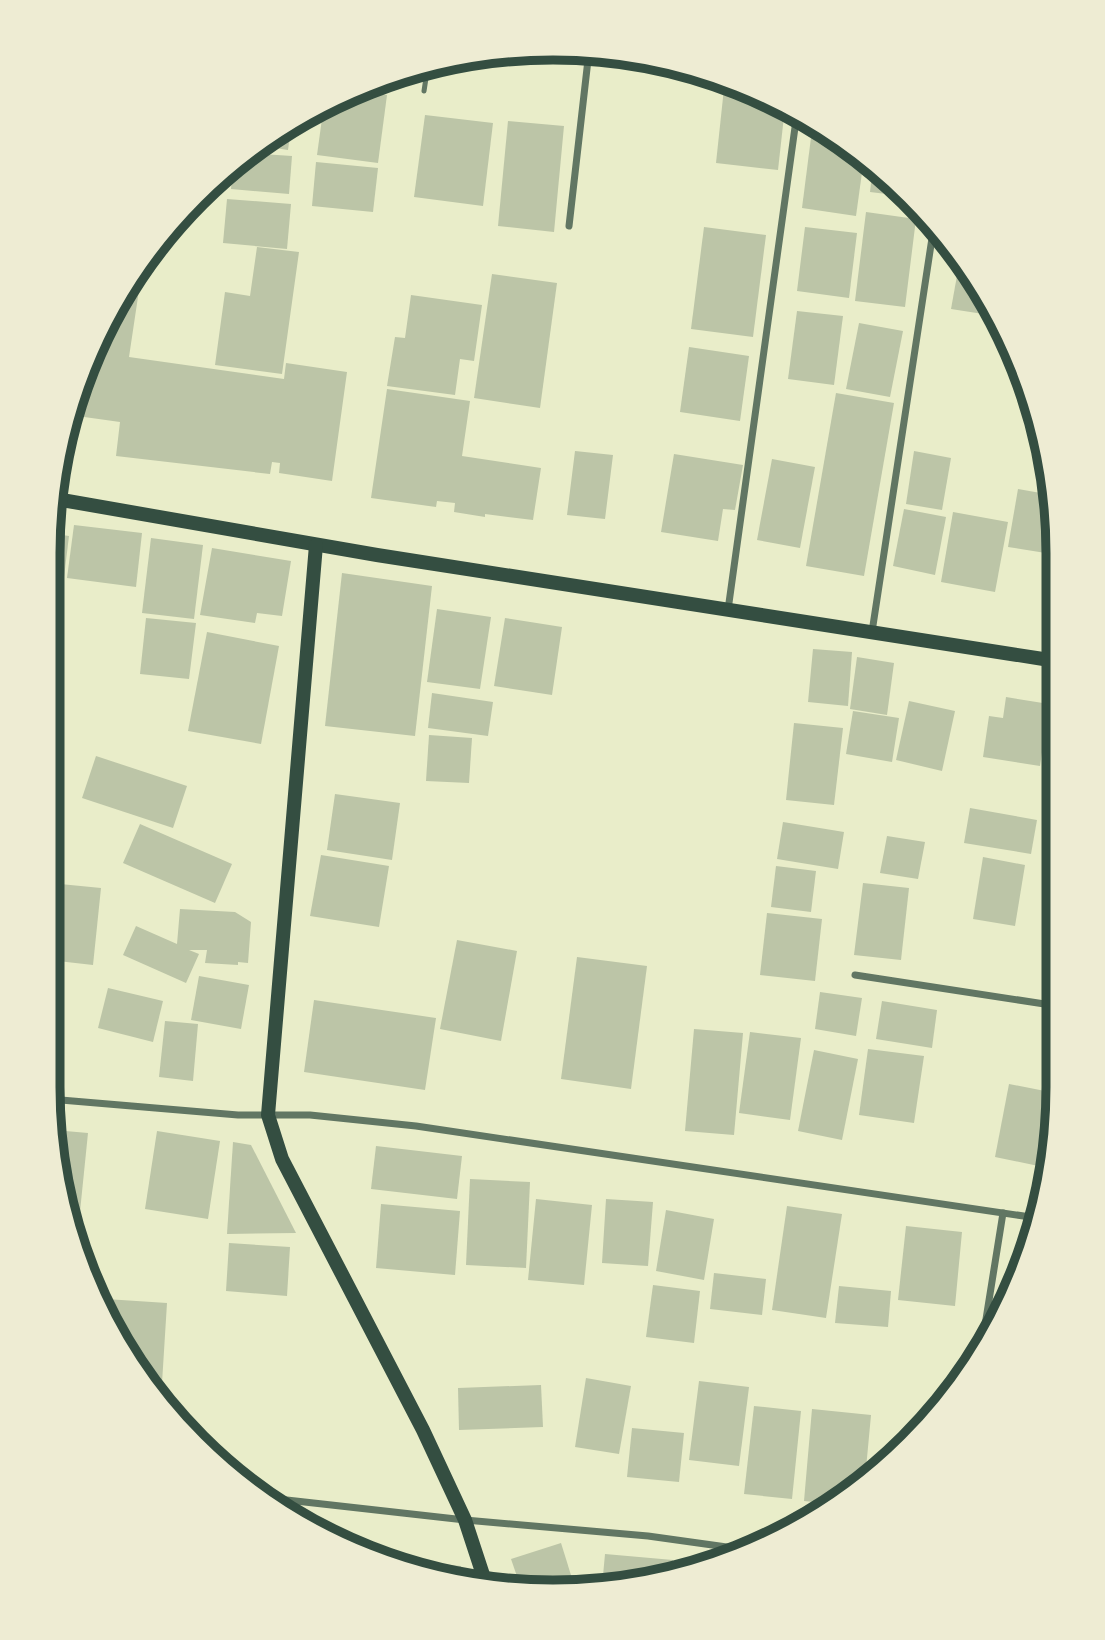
<svg xmlns="http://www.w3.org/2000/svg" width="1105" height="1640" viewBox="0 0 1105 1640" font-family="'Libre Baskerville',serif">
<style>
.building{fill:#bcc5a7}
.lines{fill:none;stroke-linecap:round;stroke-linejoin:round}
.service{stroke:#617663;stroke-width:5}
.minor{stroke:#617663;stroke-width:7}
.secondary{stroke:#344e41;stroke-width:14}
.rim{fill:none;stroke:#344e41;stroke-width:9}
</style>
<rect width="100%" height="100%" fill="#e9edc9"/>
<g class="building">
<polygon points="725,79 745,86 785,107 778,170 716,163"/>
<polygon points="352,90 387,95 378,163 317,155 324,104"/>
<polygon points="425,115 493,123 483,206 414,197"/>
<polygon points="292,121 288,150 256,145 271,133"/>
<polygon points="508,121 564,126 554,232 498,226"/>
<polygon points="813,122 833,132 864,158 856,216 802,208"/>
<polygon points="247,153 292,156 289,194 231,189 233,164"/>
<polygon points="316,162 378,168 373,212 312,206"/>
<polygon points="873,165 909,195 911,197 870,192"/>
<polygon points="227,199 291,204 287,249 223,243"/>
<polygon points="866,212 916,219 905,307 855,301"/>
<polygon points="704,227 766,235 753,337 691,329"/>
<polygon points="805,227 857,233 849,298 797,291"/>
<polygon points="257,247 299,252 282,374 215,365 225,292 250,296"/>
<polygon points="960,259 972,271 996,316 951,309"/>
<polygon points="142,270 129,357 284,379 286,363 347,372 332,481 279,473 280,463 272,462 270,474 116,456 120,422 70,415 100,329"/>
<polygon points="492,274 557,283 540,408 474,398"/>
<polygon points="411,295 482,305 474,361 460,359 455,395 387,386 395,337 405,338"/>
<polygon points="797,311 843,316 834,385 788,379"/>
<polygon points="859,323 903,331 890,397 846,389"/>
<polygon points="689,347 749,356 740,421 680,412"/>
<polygon points="387,389 470,401 462,456 541,468 533,520 485,514 485,517 454,512 455,503 437,501 436,507 371,498"/>
<polygon points="836,393 894,403 864,576 806,566"/>
<polygon points="575,451 613,455 605,519 567,515"/>
<polygon points="914,451 951,458 942,510 906,504"/>
<polygon points="674,454 743,465 735,510 723,509 718,541 661,532"/>
<polygon points="772,459 815,467 800,548 757,540"/>
<polygon points="1018,489 1052,495 1058,555 1008,547"/>
<polygon points="904,509 946,517 935,575 893,566"/>
<polygon points="953,512 1008,522 995,592 941,582"/>
<polygon points="74,525 142,533 136,587 67,578"/>
<polygon points="56,534 69,536 59,618 54,617"/>
<polygon points="151,538 203,545 194,619 142,613"/>
<polygon points="212,548 291,561 282,616 257,613 255,623 200,615"/>
<polygon points="342,573 432,586 415,736 325,726"/>
<polygon points="437,609 491,617 480,689 427,682"/>
<polygon points="146,618 196,623 189,679 140,674"/>
<polygon points="505,618 562,627 552,695 494,686"/>
<polygon points="207,632 279,646 261,744 188,731"/>
<polygon points="813,649 852,652 848,706 808,702"/>
<polygon points="857,657 894,663 887,715 850,709"/>
<polygon points="432,693 493,702 488,736 428,728"/>
<polygon points="1006,697 1049,704 1040,766 983,757 989,716 1003,718"/>
<polygon points="909,701 955,711 942,771 896,760"/>
<polygon points="853,711 899,718 892,762 846,754"/>
<polygon points="794,723 843,728 834,805 786,800"/>
<polygon points="429,735 472,738 469,783 426,781"/>
<polygon points="96,756 187,786 173,828 82,798"/>
<polygon points="335,794 400,803 392,860 327,850"/>
<polygon points="970,808 1037,820 1031,854 964,843"/>
<polygon points="783,822 844,832 838,869 777,859"/>
<polygon points="140,824 232,864 215,903 123,863"/>
<polygon points="887,836 925,842 918,879 880,873"/>
<polygon points="321,855 389,866 379,927 310,916"/>
<polygon points="983,857 1025,865 1015,926 973,919"/>
<polygon points="776,866 816,871 811,912 771,907"/>
<polygon points="50,883 101,888 93,965 49,960"/>
<polygon points="863,883 909,888 901,960 854,955"/>
<polygon points="180,909 235,912 251,922 248,963 238,962 238,965 205,963 207,950 189,950 199,954 186,983 123,955 136,926 177,944"/>
<polygon points="767,913 822,919 815,981 760,975"/>
<polygon points="457,940 517,951 501,1041 440,1029"/>
<polygon points="577,957 647,966 631,1089 561,1079"/>
<polygon points="199,976 249,985 241,1029 191,1020"/>
<polygon points="108,988 163,1001 153,1042 98,1028"/>
<polygon points="820,992 862,998 856,1036 815,1029"/>
<polygon points="314,1000 436,1018 425,1090 304,1072"/>
<polygon points="882,1001 937,1010 932,1048 876,1039"/>
<polygon points="165,1021 198,1024 193,1081 159,1077"/>
<polygon points="694,1029 743,1033 734,1135 685,1131"/>
<polygon points="750,1032 801,1038 790,1120 739,1113"/>
<polygon points="868,1049 924,1056 914,1123 859,1115"/>
<polygon points="814,1050 858,1059 842,1140 798,1131"/>
<polygon points="1009,1084 1050,1092 1048,1168 995,1157"/>
<polygon points="54,1130 88,1133 77,1241 72,1241"/>
<polygon points="157,1131 220,1141 208,1219 145,1209"/>
<polygon points="233,1142 251,1145 296,1233 227,1234"/>
<polygon points="376,1146 462,1156 457,1199 371,1189"/>
<polygon points="470,1179 530,1182 526,1268 466,1265"/>
<polygon points="536,1199 592,1205 584,1285 528,1280"/>
<polygon points="606,1199 653,1202 648,1266 602,1263"/>
<polygon points="381,1204 460,1211 455,1275 376,1268"/>
<polygon points="787,1206 842,1214 826,1318 772,1310"/>
<polygon points="666,1210 714,1219 704,1280 656,1271"/>
<polygon points="906,1226 962,1232 955,1306 898,1300"/>
<polygon points="229,1243 290,1247 287,1296 226,1291"/>
<polygon points="714,1273 766,1279 762,1315 710,1309"/>
<polygon points="653,1285 700,1291 694,1343 646,1337"/>
<polygon points="839,1286 891,1291 888,1327 835,1323"/>
<polygon points="106,1299 167,1303 161,1399 133,1369 105,1313"/>
<polygon points="586,1378 631,1386 619,1454 575,1447"/>
<polygon points="699,1381 749,1387 739,1466 689,1460"/>
<polygon points="541,1385 543,1427 459,1430 458,1388"/>
<polygon points="754,1406 801,1411 792,1499 744,1494"/>
<polygon points="812,1409 871,1415 865,1479 833,1504 804,1501"/>
<polygon points="632,1428 684,1433 679,1482 627,1477"/>
<polygon points="561,1543 575,1588 522,1591 511,1559"/>
<polygon points="372,1551 411,1555 410,1566 371,1557"/>
<polygon points="605,1554 673,1560 672,1575 651,1583 602,1586"/>
<polygon points="419,1562 461,1566 460,1578 419,1568"/>
</g>
<g class="lines">
<polyline class="service" points="424,91 428,65"/>
<g class="minor">
<polyline points="569,226 589,51"/>
<polyline points="728,610 797,113"/>
<polyline points="872,632 934,225"/>
<polyline points="855,975 1051,1005"/>
<polyline points="49,1099 238,1115 310,1115 416,1126 1037,1218"/>
<polyline points="982,1344 1003,1213"/>
<polyline points="260,1497 465,1520 648,1536 741,1549"/>
</g>
<g class="secondary">
<polyline points="56,499 377,555 1056,661"/>
<polyline points="316,545 268,1115 282,1159 423,1430 465,1520 486,1584"/>
</g>
</g>
<path d="M0 0H1105V1640H0ZM553 60H553A493 493 0 0 1 1046 553V1087A493 493 0 0 1 553 1580H553A493 493 0 0 1 60 1087V553A493 493 0 0 1 553 60Z" fill="#eeecd3" fill-rule="evenodd"/>
<path class="rim" d="M553 60H553A493 493 0 0 1 1046 553V1087A493 493 0 0 1 553 1580H553A493 493 0 0 1 60 1087V553A493 493 0 0 1 553 60Z"/>
</svg>
